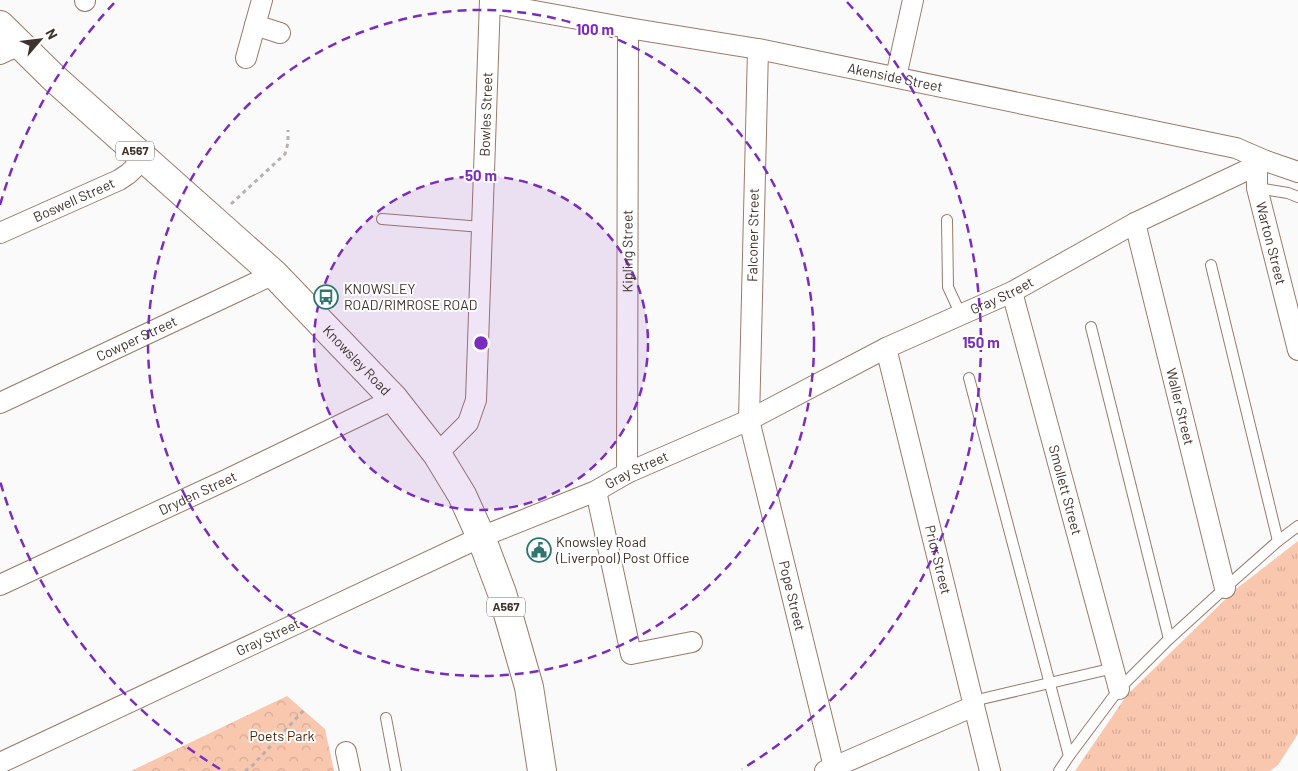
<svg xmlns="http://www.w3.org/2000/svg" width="1298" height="771" viewBox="0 0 1298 771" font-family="Barlow,sans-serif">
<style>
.grass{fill:url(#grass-tufts)}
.park{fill:url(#park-crowns)}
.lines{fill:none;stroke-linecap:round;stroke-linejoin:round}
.lane-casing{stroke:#9a7b6c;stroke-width:12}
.street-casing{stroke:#9a7b6c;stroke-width:22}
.primary-casing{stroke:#9a7b6c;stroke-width:30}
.path{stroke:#b6b1af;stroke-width:3;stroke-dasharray:4 4;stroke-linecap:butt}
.lane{stroke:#fff;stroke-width:10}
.street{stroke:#fff;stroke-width:20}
.primary{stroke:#fff;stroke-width:28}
.ring{fill:none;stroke:#7b2cbf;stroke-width:2.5;stroke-dasharray:9 6}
.labels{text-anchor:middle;stroke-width:4;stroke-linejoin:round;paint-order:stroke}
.shield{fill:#fff;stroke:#796f6b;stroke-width:1}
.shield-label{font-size:12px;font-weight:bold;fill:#3f312b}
.street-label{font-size:14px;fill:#3f312b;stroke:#fff}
.poi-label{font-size:14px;fill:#3f312b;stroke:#fff;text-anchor:start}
.park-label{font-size:14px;fill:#541f00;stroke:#fff}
.centre{fill:#7b2cbf;stroke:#fff;stroke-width:2.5}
.ring-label{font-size:15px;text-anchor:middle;font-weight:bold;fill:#7b2cbf;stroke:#fff;stroke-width:4;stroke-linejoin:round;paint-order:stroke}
</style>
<defs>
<pattern id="grass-tufts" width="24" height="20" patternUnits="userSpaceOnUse" patternTransform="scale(1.25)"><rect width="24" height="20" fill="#f9c6ae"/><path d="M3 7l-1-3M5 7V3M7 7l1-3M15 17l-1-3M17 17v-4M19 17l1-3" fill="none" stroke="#d6ab96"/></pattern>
<pattern id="park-crowns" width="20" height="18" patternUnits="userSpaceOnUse" patternTransform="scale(1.25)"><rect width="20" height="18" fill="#f9c6ae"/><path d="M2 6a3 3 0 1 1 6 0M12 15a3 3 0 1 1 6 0" fill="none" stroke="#d6ab96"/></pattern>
</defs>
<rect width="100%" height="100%" fill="#fafafa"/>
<polygon class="grass" points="1298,541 1298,734 1278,765 1270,771 1075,771 1127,695 1236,589"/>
<polygon class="park" points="287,696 325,729 334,771 131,771"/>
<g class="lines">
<g class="lane-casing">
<g id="lane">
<polyline points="1257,188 1288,193 1298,197"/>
<polyline points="382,219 482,227"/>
<polyline points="947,220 948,287 961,315"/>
<polyline points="1211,265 1278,541"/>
<polyline points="1091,327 1169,639"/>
<polyline points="969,378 1069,756"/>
<polyline points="973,701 1114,668"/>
<polyline points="386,718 396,771"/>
<polyline points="1059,771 1069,756 1119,689 1169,639 1225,588 1278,541 1298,526"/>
</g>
</g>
<g class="street-casing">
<g id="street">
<polyline points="85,1 85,0"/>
<path id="s1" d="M490,3L628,28L758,49L1236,148L1266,161L1298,172"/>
<polyline points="255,25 280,33"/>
<path id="s2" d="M758,49L749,420L835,771"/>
<polyline points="0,54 21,44"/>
<polyline points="246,58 262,0"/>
<polyline points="896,77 913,0"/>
<path id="s3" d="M1257,165V188L1298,350"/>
<path id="s4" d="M1135,223L1225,588"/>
<path id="s5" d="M0,233L119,180L128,174L144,159"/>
<path id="s6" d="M1012,292L1119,689"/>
<path id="s7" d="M886,348L990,771"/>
<path id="s8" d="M0,403L274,274"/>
<path id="s9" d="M437,454L468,423L476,400L490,0"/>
<path id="s10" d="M627,473L628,28"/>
<polyline points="596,491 631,654 692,642"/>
<path id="s11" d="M0,585L226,480L394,399"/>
<polyline points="346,752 350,771"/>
<path id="s12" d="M0,763L481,537L596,491L627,473L749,420L886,348L1012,292L1135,223L1266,161"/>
<polyline points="825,771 974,706"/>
</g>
</g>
<g class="primary-casing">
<g id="primary">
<path id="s13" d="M0,25L55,79L274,274L394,399L437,454L462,495L481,537L502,593L529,687L542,771"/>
</g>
</g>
<g class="path">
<polyline points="231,204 285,154 288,143 288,130"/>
<polyline points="245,771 253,765 304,710"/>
</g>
<use href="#lane" class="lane"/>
<use href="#street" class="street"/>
<use href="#primary" class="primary"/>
</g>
<circle cx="481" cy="343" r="167" fill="#7b2cbf" fill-opacity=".12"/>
<g class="ring">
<circle cx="481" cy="343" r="167"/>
<circle cx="481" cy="343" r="333"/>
<path d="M220 769A500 500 0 0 1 0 481M0 205A500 500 0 0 1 115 2M847 2A500 500 0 0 1 742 769"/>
</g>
<defs>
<g id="bus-ring" transform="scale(1.25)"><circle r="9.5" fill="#fff" stroke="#2e766f" stroke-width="1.5"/><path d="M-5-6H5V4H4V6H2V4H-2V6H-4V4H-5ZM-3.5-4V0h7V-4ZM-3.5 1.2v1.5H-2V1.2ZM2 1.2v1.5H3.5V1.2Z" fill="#2e766f"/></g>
<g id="civic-ring" transform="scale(1.25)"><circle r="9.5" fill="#fff" stroke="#2e766f" stroke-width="1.5"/><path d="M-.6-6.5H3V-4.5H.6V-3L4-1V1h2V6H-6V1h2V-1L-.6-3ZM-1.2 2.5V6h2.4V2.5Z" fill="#2e766f"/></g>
</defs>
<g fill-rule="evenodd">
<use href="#bus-ring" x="326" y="297"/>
<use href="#civic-ring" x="539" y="550"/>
</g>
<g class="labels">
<g class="shield">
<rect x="116" y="141.5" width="38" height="19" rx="4"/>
<rect x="487" y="597.5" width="38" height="19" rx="4"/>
</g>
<g class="shield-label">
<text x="135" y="155">A567</text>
<text x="506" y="611">A567</text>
</g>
<g class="street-label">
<text dy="5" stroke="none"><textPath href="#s1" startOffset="412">Akenside Street</textPath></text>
<text dy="5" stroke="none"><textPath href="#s9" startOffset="354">Bowles Street</textPath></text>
<text dy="5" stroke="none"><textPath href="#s5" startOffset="81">Boswell Street</textPath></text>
<text transform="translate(753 235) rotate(-89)" y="5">Falconer Street</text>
<text dy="5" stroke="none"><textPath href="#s3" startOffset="80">Warton Street</textPath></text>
<text dy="5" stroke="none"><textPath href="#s10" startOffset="222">Kipling Street</textPath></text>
<text dy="5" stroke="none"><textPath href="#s12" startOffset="1106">Gray Street</textPath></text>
<text dy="5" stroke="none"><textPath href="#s8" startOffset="151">Cowper Street</textPath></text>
<text dy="5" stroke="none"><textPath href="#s13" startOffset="490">Knowsley Road</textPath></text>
<text dy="5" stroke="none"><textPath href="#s4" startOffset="189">Waller Street</textPath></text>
<text dy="5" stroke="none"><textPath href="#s12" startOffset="701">Gray Street</textPath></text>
<text dy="5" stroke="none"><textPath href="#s6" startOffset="205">Smollett Street</textPath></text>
<text dy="5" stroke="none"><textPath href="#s11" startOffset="218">Dryden Street</textPath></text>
<text dy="5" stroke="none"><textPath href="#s7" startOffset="218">Prior Street</textPath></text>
<text dy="5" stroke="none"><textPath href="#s2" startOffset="552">Pope Street</textPath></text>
<text dy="5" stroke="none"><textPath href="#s12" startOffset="296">Gray Street</textPath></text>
</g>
<g class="poi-label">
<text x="344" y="294">KNOWSLEY<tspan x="344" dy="16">ROAD/RIMROSE ROAD</tspan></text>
<text x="556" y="547">Knowsley Road<tspan x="556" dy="16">(Liverpool) Post Office</tspan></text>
</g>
<g class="park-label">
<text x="282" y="741">Poets Park</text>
</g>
</g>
<circle cx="481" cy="343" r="8" class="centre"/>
<g class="ring-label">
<text x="595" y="35">100 m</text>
<text x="481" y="181">50 m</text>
<text x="981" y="348">150 m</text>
</g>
<g transform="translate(40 40) rotate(62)" stroke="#ffffff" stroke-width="4" paint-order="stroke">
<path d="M0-4L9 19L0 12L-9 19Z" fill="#3f312b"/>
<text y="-8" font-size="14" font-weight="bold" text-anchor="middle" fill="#3f312b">N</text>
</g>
</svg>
